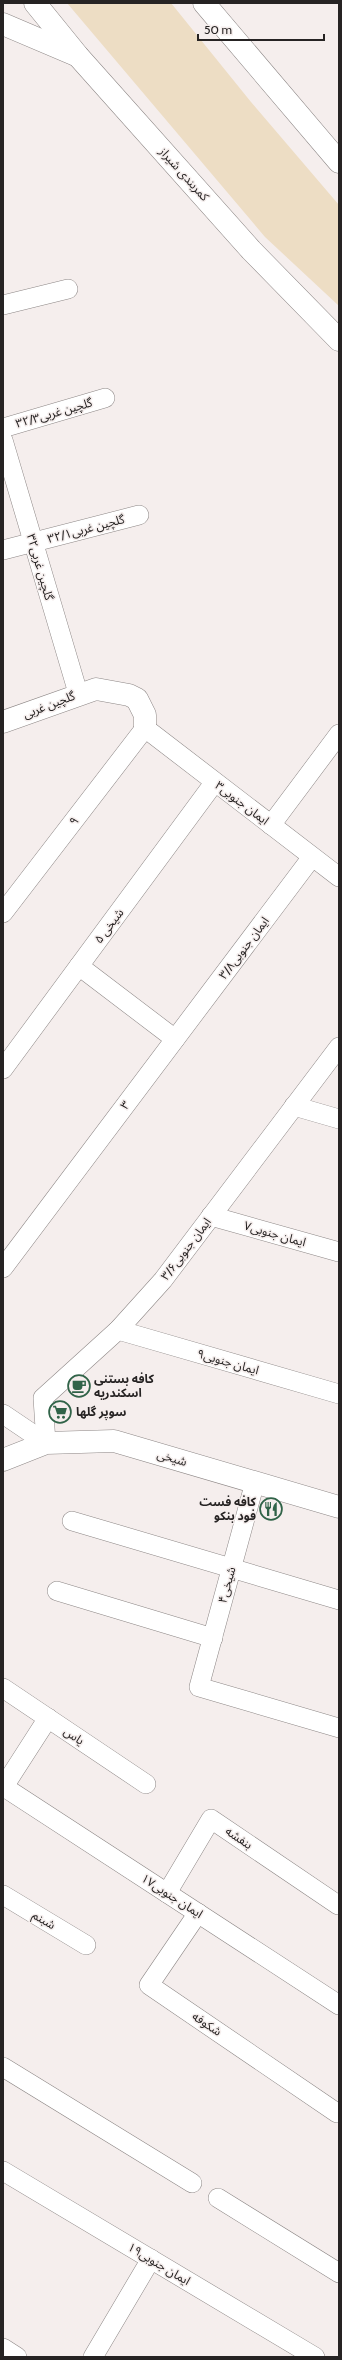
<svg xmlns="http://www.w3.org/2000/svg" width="342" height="2360" viewBox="0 0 342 2360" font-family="Cabin,'Noto Sans Arabic',sans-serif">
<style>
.green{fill:#edddc4}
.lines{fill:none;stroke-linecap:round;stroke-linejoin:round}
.street-casing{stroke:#8d8786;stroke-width:20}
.secondary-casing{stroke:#8d8786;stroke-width:23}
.highway-casing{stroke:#8d8786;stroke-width:23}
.street{stroke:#fff;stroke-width:19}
.secondary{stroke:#fff;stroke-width:22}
.highway{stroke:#fff;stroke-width:22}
.labels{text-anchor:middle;stroke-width:3;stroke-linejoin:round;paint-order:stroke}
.street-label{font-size:12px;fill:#262323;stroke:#f5eeed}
.poi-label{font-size:12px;font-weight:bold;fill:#262323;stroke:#f5eeed;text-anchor:start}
</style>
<rect width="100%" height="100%" fill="#f5eeed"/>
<polygon class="green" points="67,3 171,3 251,102 339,205 339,306 265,237"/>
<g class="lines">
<g class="street-casing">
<g id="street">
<polyline points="3,305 68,289"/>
<polyline points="3,428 105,398"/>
<polyline points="3,440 78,693"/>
<polyline points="3,550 139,515"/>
<polyline points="271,825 339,734"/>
<polyline points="3,913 145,728 339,877"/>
<polyline points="79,966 175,1039"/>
<polyline points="3,1069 214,783"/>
<polyline points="294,1106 339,1119"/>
<polyline points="211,1216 339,1252"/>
<polyline points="3,1268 312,857"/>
<polyline points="118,1330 339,1394"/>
<polyline points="3,1414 46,1443"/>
<polyline points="46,1443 43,1398 118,1330 163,1280 339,1047"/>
<polyline points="255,1482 199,1687 339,1728"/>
<polyline points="72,1521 339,1600"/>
<polyline points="57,1591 213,1638"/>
<polyline points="3,1688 146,1784"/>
<polyline points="4,1787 339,2005"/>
<polyline points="3,1788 48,1718"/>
<polyline points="167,1893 211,1819 338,1905"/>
<polyline points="3,1895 86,1945"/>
<polyline points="198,1913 149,1985 337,2113"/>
<polyline points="3,2067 192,2183"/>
<polyline points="3,2171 315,2357"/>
<polyline points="218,2198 339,2273"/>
<polyline points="3,2348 17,2357"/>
<polyline points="93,2357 151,2259"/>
</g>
</g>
<g class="secondary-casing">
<g id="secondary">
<polyline points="3,24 78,56"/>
<polyline points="3,722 96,689 129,695 137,699 145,715 145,728"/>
<polyline points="3,1460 46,1443 114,1441 339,1507"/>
</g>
</g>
<g class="highway-casing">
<g id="highway">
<polyline points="35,3 78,56 251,250 339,340"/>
<polyline points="204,3 339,162"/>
</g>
</g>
<use href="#street" class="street"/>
<use href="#secondary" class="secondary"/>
<use href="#highway" class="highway"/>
</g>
<defs>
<g id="cafe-ring" transform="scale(1.15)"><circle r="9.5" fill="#f5eeed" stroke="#306348" stroke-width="1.5"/><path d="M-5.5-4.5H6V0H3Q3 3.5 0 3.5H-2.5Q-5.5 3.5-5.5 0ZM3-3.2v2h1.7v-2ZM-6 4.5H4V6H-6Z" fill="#306348"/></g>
<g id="supermarket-ring" transform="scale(1.15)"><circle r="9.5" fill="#f5eeed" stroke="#306348" stroke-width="1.5"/><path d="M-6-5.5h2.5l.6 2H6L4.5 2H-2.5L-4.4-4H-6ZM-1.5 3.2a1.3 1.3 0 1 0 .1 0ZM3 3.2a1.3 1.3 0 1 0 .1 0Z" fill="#306348"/></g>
<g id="restaurant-ring" transform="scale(1.15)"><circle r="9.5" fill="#f5eeed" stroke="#306348" stroke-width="1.5"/><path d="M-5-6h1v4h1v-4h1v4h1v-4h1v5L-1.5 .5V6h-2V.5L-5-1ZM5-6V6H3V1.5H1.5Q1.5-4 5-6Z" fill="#306348"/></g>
</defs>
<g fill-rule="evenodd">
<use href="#cafe-ring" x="79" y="1386"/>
<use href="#supermarket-ring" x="60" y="1412"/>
<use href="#restaurant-ring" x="271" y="1509"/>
</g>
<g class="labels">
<g class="street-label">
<text transform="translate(184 174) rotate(48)" y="4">کمربندی شیراز</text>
<text transform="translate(54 413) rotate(-16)" y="4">گلچین غربی۳۲/۳</text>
<text transform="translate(86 529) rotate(-15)" y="4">گلچین غربی۳۲/۱</text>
<text transform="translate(40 567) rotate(74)" y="4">گلچین غربی۳۲</text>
<text transform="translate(49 705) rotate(-21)" y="4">گلچین غربی</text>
<text transform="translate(242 803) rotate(37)" y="4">ایمان جنوبی۳</text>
<text transform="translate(74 821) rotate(-52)" y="4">۹</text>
<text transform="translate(109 926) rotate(-53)" y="4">شیخی ۵</text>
<text transform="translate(244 948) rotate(-53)" y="4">ایمان جنوبی۳/۸</text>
<text transform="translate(125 1105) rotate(-53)" y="4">۳</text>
<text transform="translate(275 1234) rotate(16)" y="4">ایمان جنوبی۷</text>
<text transform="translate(186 1249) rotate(-53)" y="4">ایمان جنوبی۳/۶</text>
<text transform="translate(228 1362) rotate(16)" y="4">ایمان جنوبی۹</text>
<text transform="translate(172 1458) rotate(16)" y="4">شیخی</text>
<text transform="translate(227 1585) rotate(-75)" y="4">شیخی۴</text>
<text transform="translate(74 1736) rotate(34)" y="4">یاس</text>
<text transform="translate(239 1838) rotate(34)" y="4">بنفشه</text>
<text transform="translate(172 1896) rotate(33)" y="4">ایمان جنوبی۱۷</text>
<text transform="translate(44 1920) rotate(31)" y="4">شبنم</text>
<text transform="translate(207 2024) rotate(34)" y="4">شکوفه</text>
<text transform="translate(159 2264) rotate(31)" y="4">ایمان جنوبی۱۹</text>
</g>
<g class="poi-label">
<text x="94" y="1383">کافه بستنی<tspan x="94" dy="14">اسکندریه</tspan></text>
<text x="76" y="1416">سوپر گلها</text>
<text x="256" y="1506" text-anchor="end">کافه فست<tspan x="256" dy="14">فود بنکو</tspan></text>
</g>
</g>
<rect width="342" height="2360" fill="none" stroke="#262323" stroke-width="8"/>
<path d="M198 34v6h126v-6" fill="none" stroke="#262323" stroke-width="2"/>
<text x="204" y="34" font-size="12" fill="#262323" stroke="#f5eeed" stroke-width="3" paint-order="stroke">50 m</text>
</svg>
